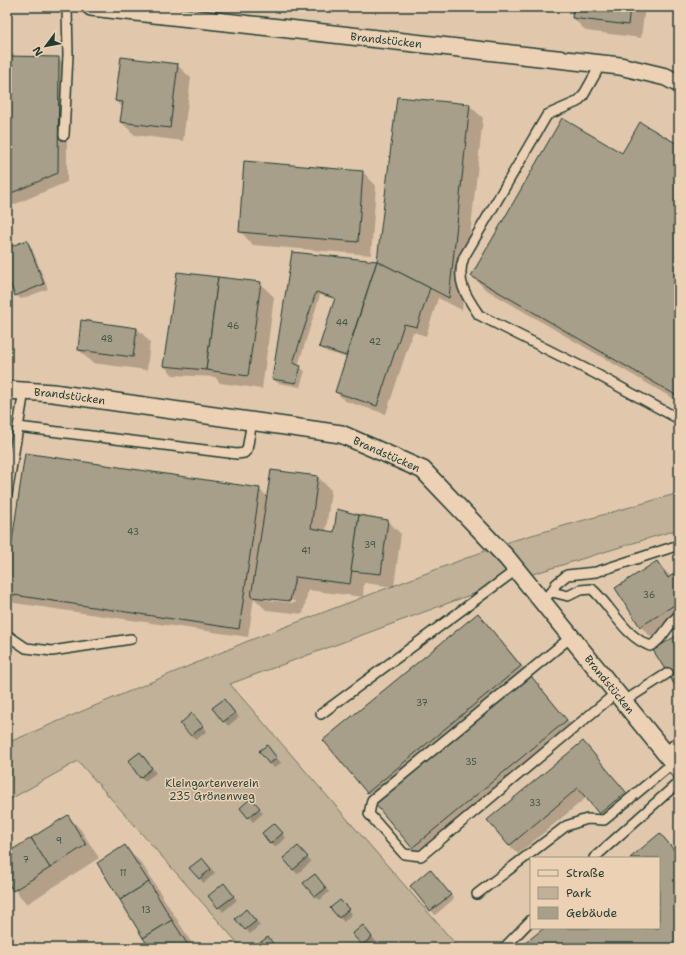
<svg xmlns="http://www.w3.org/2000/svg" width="686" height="955" viewBox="0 0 686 955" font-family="'Shantell Sans',sans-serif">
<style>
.green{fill:#c0b198;stroke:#707766}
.shadow{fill:#0003;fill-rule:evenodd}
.building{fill:#a79f89;stroke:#1f3d34}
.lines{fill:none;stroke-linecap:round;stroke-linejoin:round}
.service-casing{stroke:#1f3d34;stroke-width:12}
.minor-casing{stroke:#1f3d34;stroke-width:20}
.service{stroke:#edd1b4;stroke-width:9}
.minor{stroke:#edd1b4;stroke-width:17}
.labels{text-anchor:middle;stroke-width:3;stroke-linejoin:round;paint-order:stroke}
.number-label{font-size:9px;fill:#415649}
.street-label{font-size:11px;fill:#1f3d34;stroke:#edd1b4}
.park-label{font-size:11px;fill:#2f493e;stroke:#edd1b4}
</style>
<rect width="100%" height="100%" fill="#e1c8ac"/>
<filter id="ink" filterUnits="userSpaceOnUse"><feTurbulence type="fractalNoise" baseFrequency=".025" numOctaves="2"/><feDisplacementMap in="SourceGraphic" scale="8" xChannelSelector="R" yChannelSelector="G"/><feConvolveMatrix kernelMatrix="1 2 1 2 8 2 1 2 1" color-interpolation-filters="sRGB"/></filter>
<g filter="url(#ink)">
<polygon class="green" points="679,493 679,529 497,585 230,684 459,948 242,948 78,761 7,801 7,743 248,641 511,541"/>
<g class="shadow">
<polygon points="574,7 645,7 641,38 586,31 573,18"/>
<polygon points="7,57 58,58 67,67 67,182 13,205 7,205"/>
<polygon points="177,65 191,78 183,141 135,135 121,122 123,108 116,101"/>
<polygon points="469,105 483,118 462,310 438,298 426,336 413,332 386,414 345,401 336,392 347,358 325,351 321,347 336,300 320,295 298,366 305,371 300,387 278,383 273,379 293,253 378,262"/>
<polygon points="679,146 679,402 485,289 472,276 623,155"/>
<polygon points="245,162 363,172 376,186 371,255 253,245 240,231"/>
<polygon points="27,242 31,246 48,289 21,299 16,295 7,272 7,249"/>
<polygon points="260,283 274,297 262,389 220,383 215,377 173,375 164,366"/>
<polygon points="137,328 150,342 147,370 92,363 79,350"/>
<path d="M318,477L331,490L326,531L335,533L338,510L388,521L401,534L394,587L364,583L363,597L308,590L303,614L266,610L254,598L248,637L14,603L7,595V582L259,489L268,497ZM266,598L295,601V603L266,600Z"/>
<polygon points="657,562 671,577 679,571 679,624 654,640 641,627"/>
<polygon points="478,614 530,675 376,802 324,741"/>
<polygon points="531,677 575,729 421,856 412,848"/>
<polygon points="228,704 239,717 228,726 213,708"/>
<polygon points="196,719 207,731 196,740 182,724"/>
<polygon points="583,742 634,801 609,822 587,797 518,854 509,845"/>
<polygon points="261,751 271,751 281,763 274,768"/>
<polygon points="144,757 156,773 145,781 141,777"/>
<polygon points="255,804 263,813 253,822 241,808"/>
<polygon points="68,816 81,830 99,858 27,904 12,887 7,889 7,854"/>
<polygon points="278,829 286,838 275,847 271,843"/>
<polygon points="660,834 679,855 679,948 521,948 546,928 659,928 659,858 631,858"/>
<polygon points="125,846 142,864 195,948 151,948"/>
<polygon points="302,851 311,862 297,874 293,869"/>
<polygon points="206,863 215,873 204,883 200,879"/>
<polygon points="435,875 454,899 435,915 411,886"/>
<polygon points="319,879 329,892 320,900 315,896"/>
<polygon points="228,889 237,900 223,912 210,896"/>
<polygon points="344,905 352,914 344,922 339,917"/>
<polygon points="251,915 260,925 250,934 237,919"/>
<polygon points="363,927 376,941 368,948 362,945"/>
</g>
<g class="building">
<polygon points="573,7 630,7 628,25 572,18"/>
<polygon points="7,56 59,57 58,173 7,195"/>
<polygon points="121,57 178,64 170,128 120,122 123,102 115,101"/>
<polygon points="397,97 470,104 449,298 377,261"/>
<polygon points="562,118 622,153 640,122 679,145 679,397 471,276"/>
<polygon points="244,161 363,171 358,242 239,232"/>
<polygon points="27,240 44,284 15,296 7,274 7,248"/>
<polygon points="292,252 377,261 346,356 319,347 335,298 316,292 293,363 301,366 296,383 272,379"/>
<polygon points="377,261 430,288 417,327 404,324 377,406 335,392"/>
<polygon points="177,272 218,277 206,370 163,366"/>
<polygon points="218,277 261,282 248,376 206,370"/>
<polygon points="81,320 137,328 133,357 78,350"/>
<polygon points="25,453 260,488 239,629 7,594 7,575"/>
<polygon points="271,470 318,476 311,528 334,532 337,509 359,515 350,584 295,577 290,601 251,597"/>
<polygon points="359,515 388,520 381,574 351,571"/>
<polygon points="657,561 668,578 679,570 679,602 640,627 615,588"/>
<polygon points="478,613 521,666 367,793 323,740"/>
<polygon points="679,634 679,692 653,650"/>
<polygon points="531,676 567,720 412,848 375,804"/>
<polygon points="224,699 235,713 223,722 212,708"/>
<polygon points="192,713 203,726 191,736 180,724"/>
<polygon points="583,741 626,792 599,814 578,788 509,846 487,820"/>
<polygon points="267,745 277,758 269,764 259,751"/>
<polygon points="140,752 152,768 140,778 128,761"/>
<polygon points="251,798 260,808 248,818 240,808"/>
<polygon points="68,815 86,845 50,868 31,838"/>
<polygon points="274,823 283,833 270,844 262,833"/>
<polygon points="660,833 679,856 679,948 519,948 544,928 659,928 659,858 630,858"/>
<polygon points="31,838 50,868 13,891 7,881 7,853"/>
<polygon points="125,845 149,882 120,900 97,863"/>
<polygon points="298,846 308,857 293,870 283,858"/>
<polygon points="202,858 211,869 199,879 189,868"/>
<polygon points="430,869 451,895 430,911 410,886"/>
<polygon points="315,874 326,888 315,897 303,883"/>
<polygon points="149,882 172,920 143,938 120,900"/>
<polygon points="224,883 234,896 218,908 208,896"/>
<polygon points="340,900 349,909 339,918 330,908"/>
<polygon points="246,909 256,921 245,930 235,919"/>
<polygon points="172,920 190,948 150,948 143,938"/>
<polygon points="363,925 372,937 362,945 352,934"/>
<polygon points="268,937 276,947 275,948 261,948 258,944"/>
</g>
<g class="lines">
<g class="service-casing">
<g id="service">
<path d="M601,64L583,96L577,102L547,115L464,257C455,281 466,296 479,315L596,374L679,419"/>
<polyline points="64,135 68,55 67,7"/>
<polyline points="18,427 237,454 244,453 247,450 252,421"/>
<polyline points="7,494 24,391"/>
<path d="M552,592L568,596L580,590L592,589C612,607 623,635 650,646C662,641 668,624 679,615"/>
<polyline points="548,595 552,592 556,584 567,575 596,572 679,545"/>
<polyline points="7,635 26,648 52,651 131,639"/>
<polyline points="571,637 372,800 369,814 404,854 421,856 616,693"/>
<polyline points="623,702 668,673"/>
<polyline points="321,714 516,570"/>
<polyline points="665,753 679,740"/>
<polyline points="594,858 679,782"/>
<polyline points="477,894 566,826 587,819 604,820 673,763"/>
<polyline points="504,948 531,920"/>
</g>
</g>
<g class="minor-casing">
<g id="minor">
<path id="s1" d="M91,7L620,66L666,77L679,84"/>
<path id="s2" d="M7,390L53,393L341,434L423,470L507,558L679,770"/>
</g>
</g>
<use href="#service" class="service"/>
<use href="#minor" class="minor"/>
</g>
</g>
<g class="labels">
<g class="number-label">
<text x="342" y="326">44</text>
<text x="233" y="329">46</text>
<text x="107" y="342">48</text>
<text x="375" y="345">42</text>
<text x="133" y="535">43</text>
<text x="370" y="548">39</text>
<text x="306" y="554">41</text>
<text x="649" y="598">36</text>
<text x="422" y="706">37</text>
<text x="471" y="765">35</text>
<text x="535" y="806">33</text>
<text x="59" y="844">9</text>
<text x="26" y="863">7</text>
<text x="123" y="876">11</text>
<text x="146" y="913">13</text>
</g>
<g class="street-label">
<text dy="4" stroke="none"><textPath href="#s1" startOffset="297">Brandstücken</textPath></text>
<text dy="4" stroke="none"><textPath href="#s2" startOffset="63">Brandstücken</textPath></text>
<text dy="4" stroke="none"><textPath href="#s2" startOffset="387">Brandstücken</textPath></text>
<text dy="4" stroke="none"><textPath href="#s2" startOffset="711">Brandstücken</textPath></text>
</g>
<g class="park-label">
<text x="212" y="787">Kleingartenverein<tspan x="212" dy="13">235 Grönenweg</tspan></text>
</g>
</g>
<rect width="686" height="955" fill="none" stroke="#edd1b4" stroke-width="24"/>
<rect x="12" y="12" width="662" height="931" fill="none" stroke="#1f3d34" stroke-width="1.5" filter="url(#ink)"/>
<rect x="530" y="857" width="130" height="72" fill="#edd1b4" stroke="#9b9681"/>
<rect x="538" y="870" width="20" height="6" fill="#edd1b4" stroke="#9b9681"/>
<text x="566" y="877" font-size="12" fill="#1f3d34">Straße</text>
<rect x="538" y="887" width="20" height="12" fill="#c0b198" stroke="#9b9681"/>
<text x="566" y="897" font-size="12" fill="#1f3d34">Park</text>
<rect x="538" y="907" width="20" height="12" fill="#a79f89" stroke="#9b9681"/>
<text x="566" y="917" font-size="12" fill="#1f3d34">Gebäude</text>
<g transform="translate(46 46) rotate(238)" stroke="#edd1b4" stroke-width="3" paint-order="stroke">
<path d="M0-3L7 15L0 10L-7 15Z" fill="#1f3d34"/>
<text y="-6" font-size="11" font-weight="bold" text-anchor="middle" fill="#1f3d34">N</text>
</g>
</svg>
